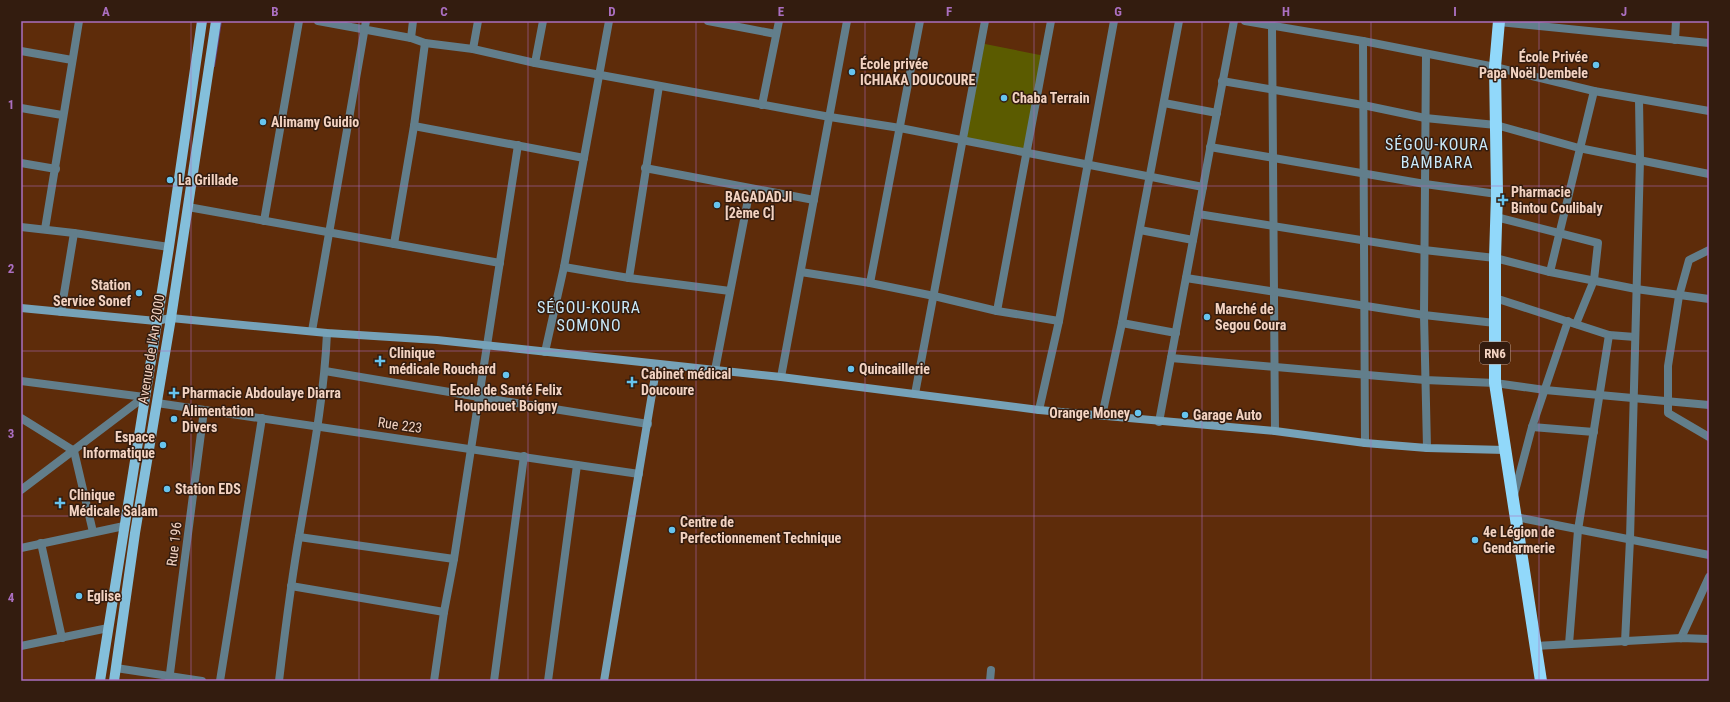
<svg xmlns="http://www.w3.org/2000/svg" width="1730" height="702" viewBox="0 0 1730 702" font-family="'Roboto Condensed',sans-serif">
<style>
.grass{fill:#5b5b00}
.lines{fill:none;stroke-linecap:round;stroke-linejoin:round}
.stream{stroke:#65417f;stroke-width:2}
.street{stroke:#627e8b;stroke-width:8}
.secondary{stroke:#76a2b8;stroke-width:8}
.primary{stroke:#84bfdb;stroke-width:10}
.highway{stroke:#91d8fa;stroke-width:12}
.grid{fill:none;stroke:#ab6fc0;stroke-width:1;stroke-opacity:0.55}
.poi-dot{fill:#66c4ef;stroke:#331c0f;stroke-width:1.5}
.labels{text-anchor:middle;stroke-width:3;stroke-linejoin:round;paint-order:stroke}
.shield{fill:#331c0f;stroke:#b99c8c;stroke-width:1}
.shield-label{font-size:13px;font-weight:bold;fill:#f3d3c2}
.poi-label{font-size:14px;font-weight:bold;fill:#f3d3c2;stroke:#331c0f;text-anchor:start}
.street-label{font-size:14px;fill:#f3d3c2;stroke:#331c0f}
.quarter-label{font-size:16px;letter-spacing:1px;fill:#caeafa;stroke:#331c0f}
.neatline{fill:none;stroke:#ab6fc0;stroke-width:1.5}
.grid-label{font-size:13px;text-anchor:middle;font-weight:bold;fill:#ab6fc0}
</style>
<rect width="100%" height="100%" fill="#5e2c0a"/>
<polygon class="grass" points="980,43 1045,56 1027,152 963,141"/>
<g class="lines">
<polyline class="stream" points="214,66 221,21"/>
<g class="street">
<polyline points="318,21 411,38 425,43 473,49 535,63 830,117 900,128 1203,187"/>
<polyline points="708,21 776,34"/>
<polyline points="1245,21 1363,41 1495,67 1594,91 1709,111"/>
<polyline points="1499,22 1709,43"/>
<polyline points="1272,26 1275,431"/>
<polyline points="411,38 413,21"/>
<polyline points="1675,40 1676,21"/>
<polyline points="1363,41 1365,443"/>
<polyline points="473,49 478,21"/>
<polyline points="21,51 72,60"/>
<polyline points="1426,54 1424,315 1427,448"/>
<polyline points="535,63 543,21"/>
<polyline points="1222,81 1363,105 1425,118 1496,125 1579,148 1709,174"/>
<polyline points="1164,103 1217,113"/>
<polyline points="762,105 779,21"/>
<polyline points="21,108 62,115"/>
<polyline points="414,126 584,158"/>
<polyline points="1210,147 1425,184 1497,194"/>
<polyline points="21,163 56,169"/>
<polyline points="645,168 814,200"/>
<polyline points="188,207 500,263"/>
<polyline points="1198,214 1424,250 1495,258 1550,272 1636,289 1709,299"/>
<polyline points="1496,217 1598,243 1594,280 1576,324"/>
<polyline points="264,221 299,21"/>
<polyline points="21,227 74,233 169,247"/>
<polyline points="45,229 79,21"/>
<polyline points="1140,230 1193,240"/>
<polyline points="394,244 414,126 425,43"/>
<polyline points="1709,250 1689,260 1679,296 1668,366 1668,413 1709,437"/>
<polyline points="564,267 629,278 730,291"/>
<polyline points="801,272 870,283 934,296 997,311 1059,321"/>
<polyline points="1550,272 1594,91"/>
<polyline points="629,278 659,86"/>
<polyline points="1186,278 1424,315 1495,323"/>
<polyline points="870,283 920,21"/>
<polyline points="1495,298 1609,335 1635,337"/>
<polyline points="997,311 1051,21"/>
<polyline points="61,312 74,233"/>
<polyline points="1122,323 1176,333"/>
<polyline points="312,331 366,21"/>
<polyline points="545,352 564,267 609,21"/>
<polyline points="1171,358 1425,380 1495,383 1545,390 1709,405"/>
<polyline points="715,370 750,189"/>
<polyline points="325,371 479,397 648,424"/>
<polyline points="781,377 847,21"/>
<polyline points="21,381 144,397"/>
<polyline points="915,394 985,21"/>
<polyline points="157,403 639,474"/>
<polyline points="1039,410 1059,321 1114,21"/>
<polyline points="1102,416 1122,323 1179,21"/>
<polyline points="21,418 74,451 93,532"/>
<polyline points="1159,422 1234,21"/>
<polyline points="1532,427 1594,432"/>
<polyline points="21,490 144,397"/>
<polyline points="1514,495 1532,427 1568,321"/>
<polyline points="1516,517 1709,555"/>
<polyline points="299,537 454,559"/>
<polyline points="41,543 62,638"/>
<polyline points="21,548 124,526"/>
<polyline points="291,586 444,612"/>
<polyline points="1681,638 1709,577"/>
<polyline points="1625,642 1630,539 1640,160 1639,100"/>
<polyline points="1569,644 1578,530 1609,335"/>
<polyline points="21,646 108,628"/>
<polyline points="1535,646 1681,638 1709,639"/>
<polyline points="116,668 202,681"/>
<polyline points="169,681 204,410"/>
<polyline points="220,681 262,418"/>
<path d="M279,681C285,631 291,581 300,531C311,465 324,400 327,333"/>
<polyline points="434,681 444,612 454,559 518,145"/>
<polyline points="494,681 524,456"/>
<polyline points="548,681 577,465"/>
<polyline points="990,681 991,670"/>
</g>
<g class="secondary">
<polyline points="21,308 156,321 171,318 327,333 437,340 781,377 1039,410 1275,431 1365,443 1427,448 1505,450"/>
<polyline points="604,681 657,364"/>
</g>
<g class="primary">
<polyline points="100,681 169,247 202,21"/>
<polyline points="114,681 135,533 171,318 216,21"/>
</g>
<polyline class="highway" points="1499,21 1495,67 1497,194 1495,258 1495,383 1541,681"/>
</g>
<path class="grid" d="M191,21V681M359,21V681M528,21V681M696,21V681M865,21V681M1034,21V681M1202,21V681M1371,21V681M1539,21V681M21,186H1709M21,351H1709M21,516H1709"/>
<g class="poi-dot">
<circle cx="1596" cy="65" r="4"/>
<circle cx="852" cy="72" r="4"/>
<circle cx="1004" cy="98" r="4"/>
<circle cx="263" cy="122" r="4"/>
<circle cx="170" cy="180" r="4"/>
<path d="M1501 194h4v4h4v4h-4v4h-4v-4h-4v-4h4z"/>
<circle cx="717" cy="205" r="4"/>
<circle cx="139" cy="293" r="4"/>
<circle cx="1207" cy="317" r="4"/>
<path d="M378 355h4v4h4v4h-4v4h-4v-4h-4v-4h4z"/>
<circle cx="851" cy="369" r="4"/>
<circle cx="506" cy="375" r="4"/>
<path d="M630 376h4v4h4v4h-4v4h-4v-4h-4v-4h4z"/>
<path d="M172 387h4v4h4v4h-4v4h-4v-4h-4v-4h4z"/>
<circle cx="1138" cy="413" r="4"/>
<circle cx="1185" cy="415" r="4"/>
<circle cx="174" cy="419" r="4"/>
<circle cx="163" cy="445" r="4"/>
<circle cx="167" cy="489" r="4"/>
<path d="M58 497h4v4h4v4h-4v4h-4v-4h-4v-4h4z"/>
<circle cx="672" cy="530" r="4"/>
<circle cx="1475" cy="540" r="4"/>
<circle cx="79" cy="596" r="4"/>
</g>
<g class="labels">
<rect class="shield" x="1480" y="342" width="30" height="22" rx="3"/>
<g class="shield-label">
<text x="1495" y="358">RN6</text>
</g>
<g class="poi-label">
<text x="1588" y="62" text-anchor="end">École Privée<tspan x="1588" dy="16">Papa Noël Dembele</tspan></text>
<text x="860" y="69">École privée<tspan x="860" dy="16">ICHIAKA DOUCOURE</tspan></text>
<text x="1012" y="103">Chaba Terrain</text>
<text x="271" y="127">Alimamy Guidio</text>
<text x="178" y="185">La Grillade</text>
<text x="1511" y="197">Pharmacie<tspan x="1511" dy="16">Bintou Coulibaly</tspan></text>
<text x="725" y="202">BAGADADJI<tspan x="725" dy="16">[2ème C]</tspan></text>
<text x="131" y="290" text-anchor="end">Station<tspan x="131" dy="16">Service Sonef</tspan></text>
<text x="1215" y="314">Marché de<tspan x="1215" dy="16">Segou Coura</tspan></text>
<text x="389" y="358">Clinique<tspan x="389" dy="16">médicale Rouchard</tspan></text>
<text x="859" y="374">Quincaillerie</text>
<text x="641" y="379">Cabinet médical<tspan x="641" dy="16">Doucoure</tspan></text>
<text x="506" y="395" text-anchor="middle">Ecole de Santé Felix<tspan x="506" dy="16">Houphouet Boigny</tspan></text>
<text x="182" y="398">Pharmacie Abdoulaye Diarra</text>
<text x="182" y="416">Alimentation<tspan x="182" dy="16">Divers</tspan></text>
<text x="1130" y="418" text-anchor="end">Orange Money</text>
<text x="1193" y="420">Garage Auto</text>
<text x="155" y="442" text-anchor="end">Espace<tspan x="155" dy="16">Informatique</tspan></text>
<text x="175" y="494">Station EDS</text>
<text x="69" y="500">Clinique<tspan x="69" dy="16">Médicale Salam</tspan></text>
<text x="680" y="527">Centre de<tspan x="680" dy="16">Perfectionnement Technique</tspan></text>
<text x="1483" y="537">4e Légion de<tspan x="1483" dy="16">Gendarmerie</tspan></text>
<text x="87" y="601">Eglise</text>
</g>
<g class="street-label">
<text transform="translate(151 349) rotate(-81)" y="5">Avenue de l'An 2000</text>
<text transform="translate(400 425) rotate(8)" y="5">Rue 223</text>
<text transform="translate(174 544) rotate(-83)" y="5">Rue 196</text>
</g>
<g class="quarter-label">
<text x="1437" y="150">SÉGOU-KOURA<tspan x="1437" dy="18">BAMBARA</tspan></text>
<text x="589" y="313">SÉGOU-KOURA<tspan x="589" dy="18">SOMONO</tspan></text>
</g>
</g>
<rect width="1730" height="702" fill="none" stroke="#331c0f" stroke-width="44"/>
<rect x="22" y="22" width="1686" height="658" class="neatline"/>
<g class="grid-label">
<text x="106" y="16">A</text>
<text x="275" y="16">B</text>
<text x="444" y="16">C</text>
<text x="612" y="16">D</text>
<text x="781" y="16">E</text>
<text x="949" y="16">F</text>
<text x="1118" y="16">G</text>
<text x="1286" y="16">H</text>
<text x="1455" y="16">I</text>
<text x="1624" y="16">J</text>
<text x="11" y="109">1</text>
<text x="11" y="273">2</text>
<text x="11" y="438">3</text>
<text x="11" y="602">4</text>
</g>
</svg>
